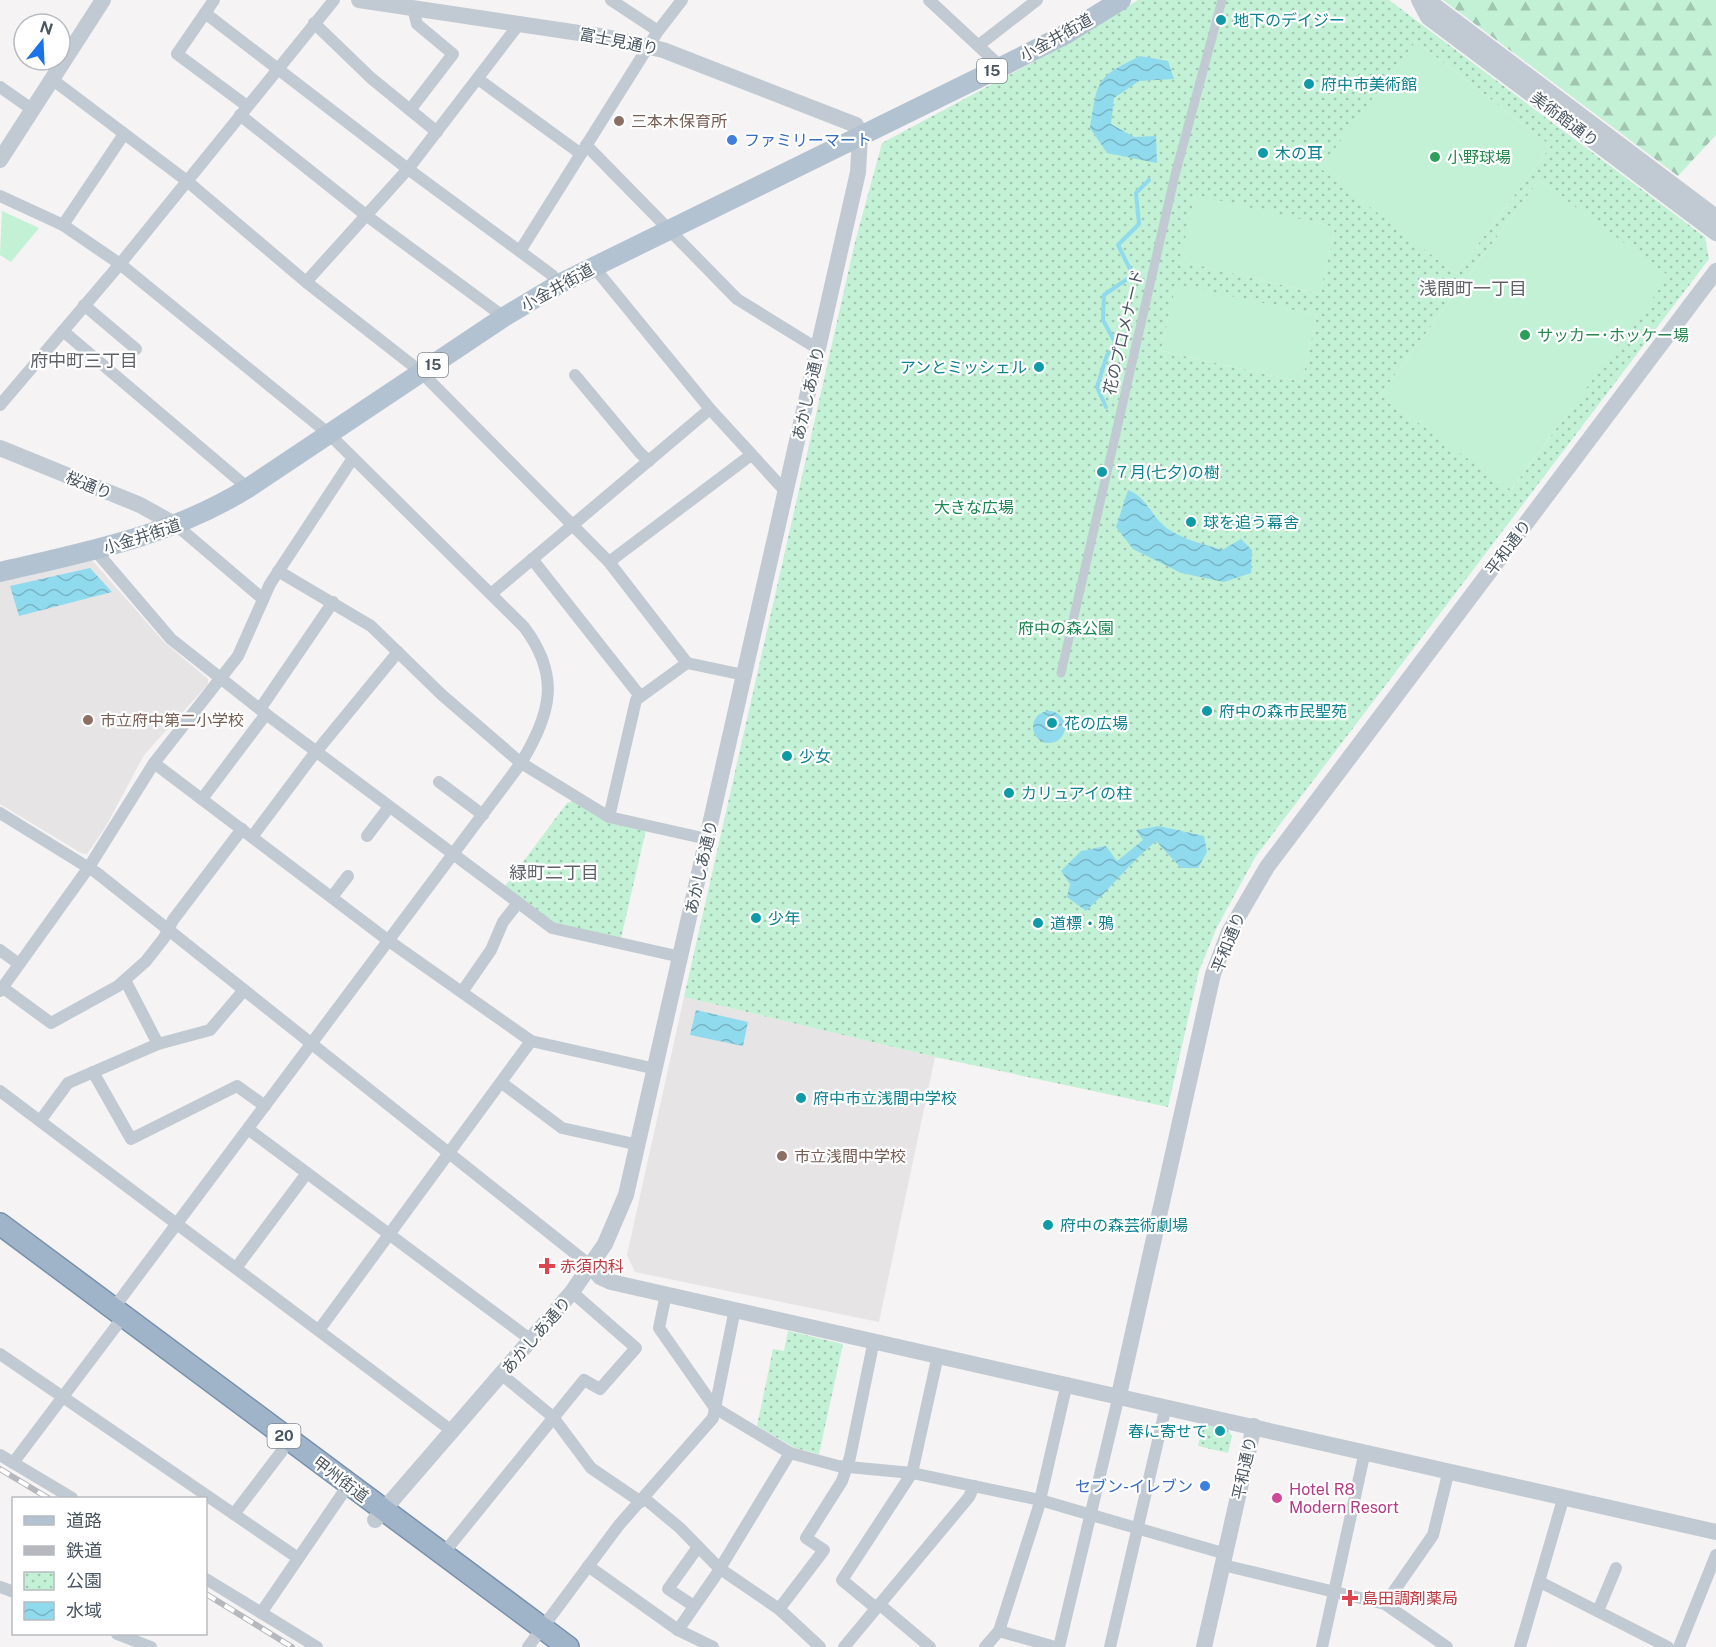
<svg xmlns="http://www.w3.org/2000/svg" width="1716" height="1647" viewBox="0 0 1716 1647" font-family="'Public Sans','Noto Sans JP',sans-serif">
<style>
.education{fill:#e6e4e5}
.grass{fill:#c3f1d5}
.forest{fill:url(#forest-firs)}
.park{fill:url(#park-dots);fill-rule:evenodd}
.water{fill:url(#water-waves)}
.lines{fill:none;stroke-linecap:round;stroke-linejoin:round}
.stream{stroke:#90daee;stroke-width:4}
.trunk-casing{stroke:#7690ad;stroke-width:24}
.pedestrian{stroke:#c1cad2;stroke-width:9}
.minor{stroke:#c1cad2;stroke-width:12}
.tertiary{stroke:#c1cad2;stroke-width:16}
.primary{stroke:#b3c2d1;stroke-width:20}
.trunk{stroke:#9fb4c9;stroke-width:21}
.rail-casing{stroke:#b5b8bd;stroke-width:6}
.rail{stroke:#fff;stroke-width:4;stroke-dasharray:11;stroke-linecap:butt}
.culture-dot{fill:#0f9aa8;stroke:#fff;stroke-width:2}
.education-dot{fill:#8d6e63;stroke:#fff;stroke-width:2}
.shop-dot{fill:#3f7fe0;stroke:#fff;stroke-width:2}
.leisure-dot{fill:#2e9e5b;stroke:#fff;stroke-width:2}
.health-dot{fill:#e0444e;stroke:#fff;stroke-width:2}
.hotel-dot{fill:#d1479c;stroke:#fff;stroke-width:2}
.labels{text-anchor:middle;stroke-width:4.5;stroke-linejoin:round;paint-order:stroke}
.shield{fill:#fff;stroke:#808990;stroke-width:1.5}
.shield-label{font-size:15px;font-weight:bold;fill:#4a5661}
.culture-label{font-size:16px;fill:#0d838f;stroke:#fff;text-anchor:start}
.street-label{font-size:16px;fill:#4a5661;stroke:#fff}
.education-label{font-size:16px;fill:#785e54;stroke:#fff;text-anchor:start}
.shop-label{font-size:16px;fill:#366cbe;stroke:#fff;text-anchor:start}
.leisure-label{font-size:16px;fill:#27864d;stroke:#fff;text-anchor:start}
.park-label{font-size:16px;fill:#17864f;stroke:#fff}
.health-label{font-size:16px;fill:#be3a42;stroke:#fff;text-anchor:start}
.hotel-label{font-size:16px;fill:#b23c85;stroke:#fff;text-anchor:start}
.neighbourhood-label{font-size:18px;fill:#5f6368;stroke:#fff}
</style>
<defs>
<pattern id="forest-firs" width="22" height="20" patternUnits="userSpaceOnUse" patternTransform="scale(1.5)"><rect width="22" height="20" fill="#c3f1d5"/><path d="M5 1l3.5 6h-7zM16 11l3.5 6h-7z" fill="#a0c6b0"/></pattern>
<pattern id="park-dots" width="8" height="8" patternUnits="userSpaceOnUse" patternTransform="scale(1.5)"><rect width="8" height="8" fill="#c3f1d5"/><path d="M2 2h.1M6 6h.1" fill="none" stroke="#a0c6b0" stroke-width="1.8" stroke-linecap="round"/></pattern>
<pattern id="water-waves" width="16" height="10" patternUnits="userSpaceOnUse" patternTransform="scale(1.5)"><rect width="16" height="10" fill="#90daee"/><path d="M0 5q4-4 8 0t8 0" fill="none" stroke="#78b4c4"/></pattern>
</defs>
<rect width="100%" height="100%" fill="#f5f3f3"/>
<g class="education">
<polygon points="92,560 164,642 208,679 208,684 144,755 105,828 87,854 81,853 0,804 0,582"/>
<polygon points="684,997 935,1057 879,1322 635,1272 627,1255"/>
</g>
<g class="grass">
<polygon points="1416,41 1551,146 1456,274 1319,168"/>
<polygon points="1539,180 1670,276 1510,491 1380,395"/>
<polygon points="1195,194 1335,227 1320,294 1179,261"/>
<polygon points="2,211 39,228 11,262 0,255"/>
<polygon points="1176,283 1317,315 1302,382 1161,351"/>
</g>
<polygon class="forest" points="1443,0 1716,0 1716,135 1678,176"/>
<g class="park">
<path d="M1138,0H1389L1705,237L1709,259L1256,856L1217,927L1199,971L1168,1107L935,1057L684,997L855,242L882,143L1080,37ZM1416,41L1551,146L1456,274L1320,168ZM1539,180L1669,276L1511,490L1380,395ZM1195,195L1335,227L1320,294L1180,261ZM1176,284L1317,315L1302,382L1161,351Z"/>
<polygon points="573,801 646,830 621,938 554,923 505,886 567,803"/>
<polygon points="788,1331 843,1344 819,1454 795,1448 757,1426 773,1349 784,1351"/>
<polygon points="1203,1424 1228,1430 1232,1436 1228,1453 1198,1446"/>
</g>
<g class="water">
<path d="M1140,56L1168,61L1174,79L1139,81L1114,98L1111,124L1134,137L1156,136L1157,163L1107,153L1090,128C1098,80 1095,78 1140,56Z"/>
<path d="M1128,490C1147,497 1152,518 1168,529C1184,540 1204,544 1222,550L1241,539L1252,550L1251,573L1224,582L1181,573L1133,549L1116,527Z"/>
<polygon points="90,568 112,592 19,616 10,586"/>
<circle cx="1049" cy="727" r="16"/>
<path d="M1159,826L1204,836L1207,852L1198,868H1181L1156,841C1130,863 1110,889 1086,911L1067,897L1070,884L1061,871L1081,851L1106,846L1117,861L1143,840L1136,830Z"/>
<polygon points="696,1010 748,1022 743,1046 690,1035"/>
</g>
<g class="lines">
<polyline class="stream" points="1106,407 1097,387 1107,355 1117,346 1103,320 1104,295 1133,275 1118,245 1139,224 1136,193 1149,180"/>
<g class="trunk-casing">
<polyline id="trunk" points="0,1224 568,1647"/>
</g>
<polyline class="pedestrian" points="1061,673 1175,175 1222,0"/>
<g class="minor">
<polyline points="214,0 177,54 247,106"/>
<polyline points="611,0 658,31"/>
<polyline points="929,0 1001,67"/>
<polyline points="205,13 408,169 552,275 559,284"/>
<polyline points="314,23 371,78 437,132"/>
<polyline points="979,45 1037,0"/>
<polyline points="478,79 581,154"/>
<polyline points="53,80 187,181 306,282 421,372 609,562 687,663 744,675"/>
<polyline points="0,87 33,110"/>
<polyline points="410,110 453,54 417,24 413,8"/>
<polyline points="240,115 367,216 504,317"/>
<polyline points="586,145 737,299 818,349"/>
<path d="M0,196L63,225L120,264L329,434L524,627C561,676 551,714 521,763L113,1309"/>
<polyline points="63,225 124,134"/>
<polyline points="520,251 658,31 682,0"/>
<polyline points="593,266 710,409 786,492"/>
<polyline points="306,282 408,169 519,24"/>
<polyline points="84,305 136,349"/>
<polyline points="63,331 248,488"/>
<polyline points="575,375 640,453 649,461"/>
<polyline points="0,405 120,264 334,0"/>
<polyline points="176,525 263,599"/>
<polyline points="95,550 171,639 266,714 552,928 681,957"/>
<polyline points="532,559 640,696"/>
<polyline points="609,562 751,455"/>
<polyline points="278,571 371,626 442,695 521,763 609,817 707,839"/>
<polyline points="491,594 710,409"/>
<polyline points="260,709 333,602"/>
<polyline points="154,763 389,941 531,1041 656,1069"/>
<polyline points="439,782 483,815"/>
<polyline points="202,799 266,714"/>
<polyline points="0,813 97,873 591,1266"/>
<polyline points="609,817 636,700 687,663"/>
<polyline points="367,836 389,807"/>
<polyline points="252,837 311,758 398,652"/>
<polyline points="332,897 348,876"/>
<polyline points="0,950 19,964"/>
<polyline points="125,980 158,1044"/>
<polyline points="2,987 51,1023 118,986 146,961 164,938 173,920 242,829"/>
<polyline points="0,991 89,867 154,763 238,656 270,584 353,458"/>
<polyline points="462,992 491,950 503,922 518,903"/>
<polyline points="93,1072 131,1139 237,1086 265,1106"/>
<polyline points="502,1083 562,1128 639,1145"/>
<polyline points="0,1091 452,1431"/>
<polyline points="40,1121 68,1083 158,1044 210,1030 244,990"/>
<polyline points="248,1129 531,1340"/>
<polyline points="236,1268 307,1173"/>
<polyline points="666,1294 659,1328 715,1408 790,1453 838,1466 912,1473 1040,1500 1226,1554"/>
<polyline points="319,1330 531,1041"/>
<polyline points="0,1354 298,1558"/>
<polyline points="501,1374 553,1417 591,1468 641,1502"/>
<polyline points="0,1455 72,1498"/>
<polyline points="13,1463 123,1317"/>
<polyline points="644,1498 680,1528 719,1568 779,1609 820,1647"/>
<polyline points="234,1514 282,1451"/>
<polyline points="443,1554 584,1380 600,1389 636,1348 572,1292"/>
<polyline points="1223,1565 1385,1604 1447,1647"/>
<polyline points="588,1566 678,1630 713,1647"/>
<polyline points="206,1579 317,1647"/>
<polyline points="1540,1582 1668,1647"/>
<polyline points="0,1587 14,1592"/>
<polyline points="879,1604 930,1647"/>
<polyline points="1385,1604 1433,1535 1449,1470"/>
<polyline points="694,1606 668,1589 698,1547"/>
<polyline points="876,1608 842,1580 912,1473 938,1355"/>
<polyline points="779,1609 824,1550 806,1538 842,1481 850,1457 874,1340"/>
<polyline points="1598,1611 1616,1568"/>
<polyline points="261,1613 349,1484"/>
<polyline points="678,1630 716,1575 790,1453"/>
<polyline points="999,1631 1055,1647"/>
<polyline points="117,1634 151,1647"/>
<polyline points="528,1647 619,1525 713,1418 735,1309"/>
<polyline points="844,1647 969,1497 974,1486"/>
<polyline points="985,1647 999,1631 1038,1509 1067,1383"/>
<polyline points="1059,1647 1119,1395"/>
<polyline points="1110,1647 1166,1406"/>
<polyline points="1322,1647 1365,1451"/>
<polyline points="1520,1647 1564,1496"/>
<polyline points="1679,1647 1716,1555"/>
</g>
<g class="tertiary">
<polyline points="359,0 606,37 663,50 856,125 860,136 858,172 626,1195 605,1244 572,1292 375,1520"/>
<polyline points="1419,0 1428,17 1716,233"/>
<polyline points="1421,0 1435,6 1716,217"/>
<polyline points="0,160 103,0"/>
<polyline points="0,448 140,505 176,525"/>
<polyline points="591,1266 600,1277 611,1282 1716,1532"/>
<polyline points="1119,1395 1213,974 1229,932 1267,867 1716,271"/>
<polyline points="1204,1647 1254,1426"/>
</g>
<path class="primary" d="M0,572C86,552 171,536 248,488L504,317L559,284L1001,67L1066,34L1121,0"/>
<use href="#trunk" class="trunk"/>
<g class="rail-casing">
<g id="rail">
<polyline points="0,1469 48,1498"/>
<polyline points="206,1594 292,1647"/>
</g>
</g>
<use href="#rail" class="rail"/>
</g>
<g class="culture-dot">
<circle cx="1221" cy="20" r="6"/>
<circle cx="1309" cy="84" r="6"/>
<circle cx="1263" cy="153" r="6"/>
<circle cx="1039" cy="367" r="6"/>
<circle cx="1102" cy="472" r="6"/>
<circle cx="1191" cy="522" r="6"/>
<circle cx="1207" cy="711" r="6"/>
<circle cx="1052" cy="723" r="6"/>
<circle cx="787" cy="756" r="6"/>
<circle cx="1009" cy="793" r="6"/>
<circle cx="756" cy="918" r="6"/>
<circle cx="1038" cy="923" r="6"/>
<circle cx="801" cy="1098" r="6"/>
<circle cx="1048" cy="1225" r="6"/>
<circle cx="1220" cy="1431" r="6"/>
</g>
<g class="education-dot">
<circle cx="619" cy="121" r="6"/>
<circle cx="88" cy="720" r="6"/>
<circle cx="782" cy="1156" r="6"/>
</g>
<g class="shop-dot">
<circle cx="732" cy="140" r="6"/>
<circle cx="1205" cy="1486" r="6"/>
</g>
<g class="leisure-dot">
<circle cx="1435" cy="157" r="6"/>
<circle cx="1525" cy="335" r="6"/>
</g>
<g class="health-dot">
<path d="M544 1257h6v6h6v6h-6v6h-6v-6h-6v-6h6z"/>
<path d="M1347 1589h6v6h6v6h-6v6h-6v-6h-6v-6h6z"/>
</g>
<circle class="hotel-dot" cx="1277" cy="1498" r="6"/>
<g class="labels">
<g class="shield">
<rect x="977" y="59" width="30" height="24" rx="4.5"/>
<rect x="418" y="353" width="30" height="24" rx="4.5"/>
<rect x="267.5" y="1424" width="33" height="24" rx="4.5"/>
</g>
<g class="shield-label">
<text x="992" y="76">15</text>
<text x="433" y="370">15</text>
<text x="284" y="1441">20</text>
</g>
<g class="culture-label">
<text x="1233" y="26">地下のデイジー</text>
<text x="1321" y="90">府中市美術館</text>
<text x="1275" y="159">木の耳</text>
<text x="1027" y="373" text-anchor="end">アンとミッシェル</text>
<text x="1114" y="478">７月(七夕)の樹</text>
<text x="1203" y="528">球を追う幕舎</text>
<text x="1219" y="717">府中の森市民聖苑</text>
<text x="1064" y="729">花の広場</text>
<text x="799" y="762">少女</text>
<text x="1021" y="799">カリュアイの柱</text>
<text x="768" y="924">少年</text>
<text x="1050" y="929">道標・鴉</text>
<text x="813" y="1104">府中市立浅間中学校</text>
<text x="1060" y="1231">府中の森芸術劇場</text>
<text x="1208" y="1437" text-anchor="end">春に寄せて</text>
</g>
<g class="street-label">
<text transform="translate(1056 37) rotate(-29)" y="6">小金井街道</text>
<text transform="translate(619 41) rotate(11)" y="6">富士見通り</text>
<text transform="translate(1565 119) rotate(37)" y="6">美術館通り</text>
<text transform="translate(557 287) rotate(-29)" y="6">小金井街道</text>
<text transform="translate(1123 332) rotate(-77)" y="6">花のプロメナード</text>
<text transform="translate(808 393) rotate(-77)" y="6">あかしあ通り</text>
<text transform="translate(89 485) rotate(22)" y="6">桜通り</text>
<text transform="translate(142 536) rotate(-18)" y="6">小金井街道</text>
<text transform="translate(1508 547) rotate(-53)" y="6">平和通り</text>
<text transform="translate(701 867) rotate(-77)" y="6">あかしあ通り</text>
<text transform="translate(1228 942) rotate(-68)" y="6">平和通り</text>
<text transform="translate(536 1335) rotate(-49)" y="6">あかしあ通り</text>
<text transform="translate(1244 1468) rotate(-78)" y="6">平和通り</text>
<text transform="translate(341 1479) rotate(37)" y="6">甲州街道</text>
</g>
<g class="education-label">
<text x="631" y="127">三本木保育所</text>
<text x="100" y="726">市立府中第二小学校</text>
<text x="794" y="1162">市立浅間中学校</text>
</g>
<g class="shop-label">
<text x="744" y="146">ファミリーマート</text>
<text x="1193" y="1492" text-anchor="end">セブン-イレブン</text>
</g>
<g class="leisure-label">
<text x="1447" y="163">小野球場</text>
<text x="1537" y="341">サッカー･ホッケー場</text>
</g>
<g class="park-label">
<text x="974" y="513">大きな広場</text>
<text x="1066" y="634">府中の森公園</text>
</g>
<g class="health-label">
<text x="560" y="1272">赤須内科</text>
<text x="1362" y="1604">島田調剤薬局</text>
</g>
<g class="hotel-label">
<text x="1289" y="1495">Hotel R8<tspan x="1289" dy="18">Modern Resort</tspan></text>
</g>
<g class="neighbourhood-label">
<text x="1473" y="295">浅間町一丁目</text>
<text x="84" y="367">府中町三丁目</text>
<text x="554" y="879">緑町二丁目</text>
</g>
</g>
<rect x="12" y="1497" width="195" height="138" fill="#ffffff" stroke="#b7bbc0" stroke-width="1.5"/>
<rect x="24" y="1516" width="30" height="9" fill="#b3c2d1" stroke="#b7bbc0" stroke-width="1.5"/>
<text x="66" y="1527" font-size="18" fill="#4a5661">道路</text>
<rect x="24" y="1546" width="30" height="9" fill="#b5b8bd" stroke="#b7bbc0" stroke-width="1.5"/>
<text x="66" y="1557" font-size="18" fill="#4a5661">鉄道</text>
<rect x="24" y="1572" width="30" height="18" fill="url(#park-dots)" stroke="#b7bbc0" stroke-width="1.5"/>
<text x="66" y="1587" font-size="18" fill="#4a5661">公園</text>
<rect x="24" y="1602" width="30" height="18" fill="url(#water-waves)" stroke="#b7bbc0" stroke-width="1.5"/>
<text x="66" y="1617" font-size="18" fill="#4a5661">水域</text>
<g transform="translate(42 42) rotate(18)"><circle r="28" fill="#ffffff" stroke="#b7bbc0" stroke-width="1.5"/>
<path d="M0-4.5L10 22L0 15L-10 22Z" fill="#1a73e8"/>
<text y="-9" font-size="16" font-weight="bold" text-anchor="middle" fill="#4a5661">N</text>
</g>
</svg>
